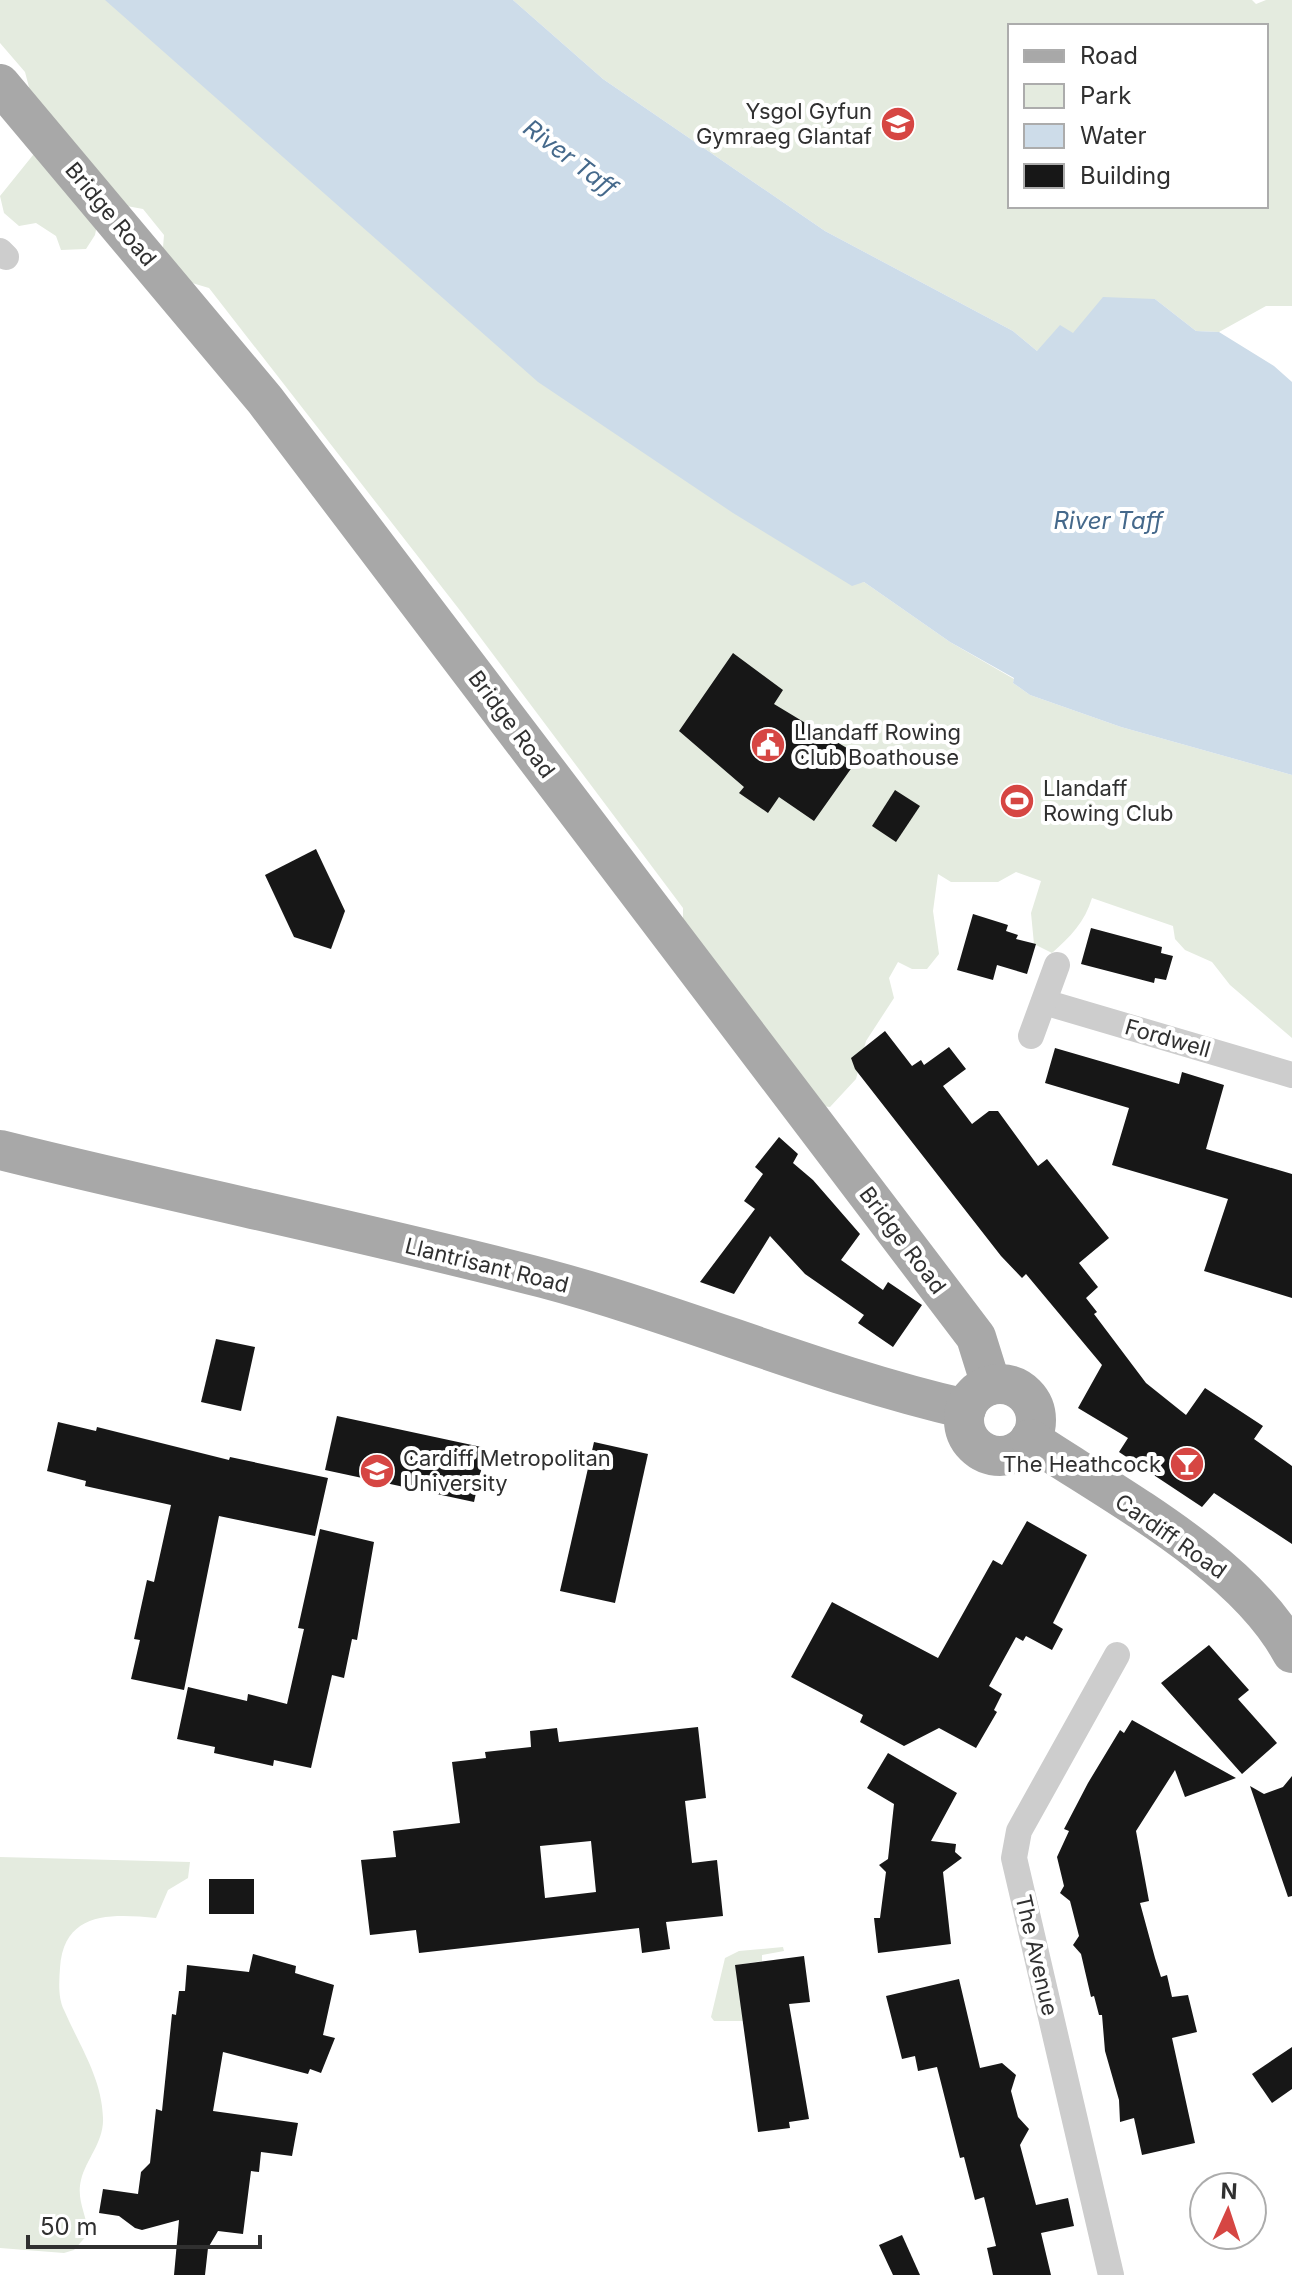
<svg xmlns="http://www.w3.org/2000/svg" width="1292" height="2275" viewBox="0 0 1292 2275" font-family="Inter,sans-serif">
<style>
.green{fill:#e4ebdf;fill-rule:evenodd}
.water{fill:#cddce9}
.building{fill:#171717;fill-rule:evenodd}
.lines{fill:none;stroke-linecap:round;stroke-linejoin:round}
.street{stroke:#cdcdcd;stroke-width:26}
.primary{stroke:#a8a8a8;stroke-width:40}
.labels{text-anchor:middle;stroke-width:8;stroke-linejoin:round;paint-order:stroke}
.poi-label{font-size:22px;fill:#303030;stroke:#fff;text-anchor:start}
.street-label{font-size:22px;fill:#303030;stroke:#fff}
.water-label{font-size:24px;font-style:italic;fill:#45698b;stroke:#fff}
</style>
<rect width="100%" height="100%" fill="#fff"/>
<g class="green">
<path d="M0,0H135L853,584L864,582L950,642L1014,679L1013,683L1030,695L1121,727L1292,775V1038L1230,985L1212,962L1185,950L1175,939L1173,926L1092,898C1085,922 1070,937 1052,953L1034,944L1031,913L1041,881L1016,872L998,882H951L938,874L933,911L939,954L927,969H912L898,962L889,978L894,998L866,1041L856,1079L830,1107L813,1105L683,932V908L462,613L209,288L182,280L162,260L164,235L143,209L116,204L99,215L95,235L86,249L61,250L56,236L36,223L19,226L4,213L0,196L54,129L30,91L25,72L0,43Z"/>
<path d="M513,0H1252L1256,4L1266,0H1292V306H1266L1219,332L1196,331L1155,299L1037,351L1013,331L825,231L603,79ZM1010,26H1266V206H1010Z"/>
<path d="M0,1857L190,1862L188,1878L168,1890L156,1918C111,1914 64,1911 60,1968C59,1982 58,1998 64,2010C79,2045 102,2078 103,2118C104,2142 86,2159 81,2180C76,2200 87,2215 88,2234L74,2250L64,2253L0,2248Z"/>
<polygon points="783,1947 784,1951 762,1955 762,1961 736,1965 743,2021 714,2021 711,2017 725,1958 739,1951"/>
</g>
<polygon class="water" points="105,0 513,0 603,79 825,231 1013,331 1037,351 1060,325 1073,333 1103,297 1155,299 1196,331 1219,332 1274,366 1292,382 1292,775 1121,727 1030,695 1013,683 1014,678 950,642 864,582 852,586 733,513 538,382"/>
<g class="building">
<polygon points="733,653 783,690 774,704 860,756 814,821 779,797 768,813 739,793 744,787 679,731"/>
<polygon points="895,790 920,806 896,842 872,826"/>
<polygon points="316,849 345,911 331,949 294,937 265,875"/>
<polygon points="973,914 1008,925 1006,931 1018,935 1016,939 1036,944 1027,974 997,965 993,980 957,970"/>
<polygon points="1091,928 1162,947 1161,953 1173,956 1166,980 1155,978 1154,983 1081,964"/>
<polygon points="885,1031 912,1066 921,1060 924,1065 949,1047 966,1069 943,1086 972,1124 989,1111 998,1111 1038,1166 1047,1159 1109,1238 1079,1263 1098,1287 1086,1298 1097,1312 1094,1314 1146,1383 1186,1415 1205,1388 1263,1426 1254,1439 1292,1466 1292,1544 1214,1493 1202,1507 1119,1452 1128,1438 1078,1408 1102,1365 1026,1274 1022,1278 1001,1256 855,1069 851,1058"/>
<polygon points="1055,1048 1179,1084 1182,1072 1224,1085 1206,1149 1292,1174 1292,1298 1204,1271 1228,1199 1112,1165 1129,1108 1045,1083"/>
<polygon points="779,1137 798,1154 793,1163 813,1180 860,1234 841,1260 883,1290 888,1282 922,1305 893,1347 858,1323 864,1315 805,1274 770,1236 734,1294 700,1282 755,1209 744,1201 763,1174 755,1167"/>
<polygon points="216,1339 255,1347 241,1411 201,1402"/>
<polygon points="337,1416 486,1448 474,1502 325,1470"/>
<polygon points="58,1422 96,1431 97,1427 229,1460 230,1457 328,1478 315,1536 219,1516 184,1690 131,1679 140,1640 134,1639 147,1580 154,1582 171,1505 85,1486 86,1481 47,1471"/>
<polygon points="594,1442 648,1454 615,1603 560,1591"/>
<polygon points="1027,1521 1087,1555 1053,1623 1063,1629 1052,1650 1026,1636 1023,1641 1016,1637 989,1686 1002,1694 994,1710 997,1712 976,1748 939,1728 904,1746 860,1722 863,1715 791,1677 832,1602 938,1658 993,1560 1002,1565"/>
<polygon points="320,1529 374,1542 357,1640 352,1639 344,1678 332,1675 311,1768 274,1760 273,1766 214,1753 215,1747 177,1739 188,1687 247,1701 248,1694 287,1704 304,1629 298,1628"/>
<polygon points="1209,1645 1249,1690 1238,1699 1277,1743 1242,1774 1161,1683"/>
<polygon points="1132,1720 1236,1778 1185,1797 1175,1770 1136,1831 1149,1901 1140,1903 1155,1958 1161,1977 1167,1975 1172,1997 1188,1995 1197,2032 1172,2038 1195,2143 1142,2155 1134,2118 1120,2122 1119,2100 1105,2051 1102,2015 1099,2015 1094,1996 1091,1997 1081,1954 1073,1945 1079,1936 1070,1901 1060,1893 1064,1886 1057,1857 1069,1831 1064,1829 1088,1783 1120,1730 1124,1733"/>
<path d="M698,1727L706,1798L685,1801L692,1863L717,1860L723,1916L666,1922L670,1949L642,1953L639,1928L419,1953L416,1930L370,1935L361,1860L396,1857L393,1831L460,1823L452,1762L486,1758L485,1752L531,1747L530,1731L557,1728L559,1742ZM591,1841L596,1892L545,1898L540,1846Z"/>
<polygon points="888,1753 957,1793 931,1841 956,1844 955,1852 962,1858 943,1872 951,1944 878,1953 874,1918 880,1918 886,1872 879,1865 888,1859 894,1804 867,1788"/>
<polygon points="1292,1776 1292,1896 1288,1897 1250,1786 1264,1794 1283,1787"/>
<rect x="209" y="1879" width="45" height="35"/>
<polygon points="253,1954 296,1966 295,1973 334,1985 323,2035 335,2038 321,2073 310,2069 308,2074 223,2052 213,2111 298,2123 292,2156 261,2152 259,2172 251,2171 243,2234 218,2231 208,2248 205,2275 174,2275 179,2220 142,2230 135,2228 119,2216 99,2213 103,2189 138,2194 141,2172 150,2163 156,2109 162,2111 172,2014 176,2015 179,1991 185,1991 187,1965 249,1972"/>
<polygon points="804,1956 810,2002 789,2004 809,2119 789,2122 790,2128 758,2132 735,1965"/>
<polygon points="959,1979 980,2068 1002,2063 1016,2075 1011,2091 1018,2117 1029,2129 1020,2145 1036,2205 1068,2198 1074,2226 1041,2233 1051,2275 993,2275 987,2248 996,2246 984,2197 975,2200 964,2157 960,2158 937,2067 918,2071 915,2056 902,2059 886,1996"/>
<polygon points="1292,2047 1292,2089 1272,2103 1252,2074"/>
<polygon points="902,2235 920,2275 893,2275 879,2245"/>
</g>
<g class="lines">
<g class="street">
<polyline points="0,251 6,257"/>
<polyline points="1044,1002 1292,1075"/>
<polyline points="1031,1036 1057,965"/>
<polyline points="1111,2275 1014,1858 1019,1831 1117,1655"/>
</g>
<g class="primary">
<polyline points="0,84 265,400 976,1337 991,1385"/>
<path d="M0,1150C180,1195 363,1231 543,1278C686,1316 822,1376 966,1409"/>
<circle cx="1000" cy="1420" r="36"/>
<path d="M1030,1439C1114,1495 1245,1564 1292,1653"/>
</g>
</g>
<defs>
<g id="school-disc" transform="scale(1.8)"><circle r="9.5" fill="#d64643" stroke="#fff"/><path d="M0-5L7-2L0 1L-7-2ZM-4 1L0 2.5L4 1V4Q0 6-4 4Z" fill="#fff"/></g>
<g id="civic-disc" transform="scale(1.8)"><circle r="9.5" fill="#d64643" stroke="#fff"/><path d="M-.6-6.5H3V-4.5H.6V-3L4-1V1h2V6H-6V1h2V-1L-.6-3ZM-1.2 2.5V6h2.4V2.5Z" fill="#fff"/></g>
<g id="stadium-disc" transform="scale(1.8)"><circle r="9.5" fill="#d64643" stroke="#fff"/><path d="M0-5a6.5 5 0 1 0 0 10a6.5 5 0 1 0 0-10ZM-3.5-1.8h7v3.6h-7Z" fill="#fff"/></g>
<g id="bar-disc" transform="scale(1.8)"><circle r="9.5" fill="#d64643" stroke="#fff"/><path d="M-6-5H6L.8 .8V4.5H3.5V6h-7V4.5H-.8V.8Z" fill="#fff"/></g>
<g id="university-disc" transform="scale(1.8)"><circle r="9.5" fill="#d64643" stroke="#fff"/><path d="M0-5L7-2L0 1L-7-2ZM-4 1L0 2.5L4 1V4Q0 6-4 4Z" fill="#fff"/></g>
</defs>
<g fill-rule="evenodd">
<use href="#school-disc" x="898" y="124"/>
<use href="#civic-disc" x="768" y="745"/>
<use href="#stadium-disc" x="1017" y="801"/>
<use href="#bar-disc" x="1187" y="1464"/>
<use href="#university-disc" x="377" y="1471"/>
</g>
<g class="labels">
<g class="poi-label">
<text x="872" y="119" text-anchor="end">Ysgol Gyfun<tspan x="872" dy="25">Gymraeg Glantaf</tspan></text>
<text x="794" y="740">Llandaff Rowing<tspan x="794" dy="25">Club Boathouse</tspan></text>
<text x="1043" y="796">Llandaff<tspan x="1043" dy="25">Rowing Club</tspan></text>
<text x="403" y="1466">Cardiff Metropolitan<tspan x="403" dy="25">University</tspan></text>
<text x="1161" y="1472" text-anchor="end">The Heathcock</text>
</g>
<g class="street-label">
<text transform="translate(111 214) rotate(50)" y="8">Bridge Road</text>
<text transform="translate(512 724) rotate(53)" y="8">Bridge Road</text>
<text transform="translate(1168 1038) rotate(16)" y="8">Fordwell</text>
<text transform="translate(903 1240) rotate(53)" y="8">Bridge Road</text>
<text transform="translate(487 1265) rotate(14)" y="8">Llantrisant Road</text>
<text transform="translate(1171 1536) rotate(35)" y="8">Cardiff Road</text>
<text transform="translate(1037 1955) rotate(77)" y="8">The Avenue</text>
</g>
<g class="water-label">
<text transform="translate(570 158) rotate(37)" y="8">River Taff</text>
<text x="1108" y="529">River Taff</text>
</g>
</g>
<rect x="1008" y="24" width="260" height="184" fill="#ffffff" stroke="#acacac" stroke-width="2"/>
<rect x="1024" y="50" width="40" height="12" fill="#a8a8a8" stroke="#acacac" stroke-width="2"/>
<text x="1080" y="64" font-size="24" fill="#303030">Road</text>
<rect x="1024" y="84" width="40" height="24" fill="#e4ebdf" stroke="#acacac" stroke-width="2"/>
<text x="1080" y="104" font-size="24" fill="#303030">Park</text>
<rect x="1024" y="124" width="40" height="24" fill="#cddce9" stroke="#acacac" stroke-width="2"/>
<text x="1080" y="144" font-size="24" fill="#303030">Water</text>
<rect x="1024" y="164" width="40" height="24" fill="#171717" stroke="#acacac" stroke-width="2"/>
<text x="1080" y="184" font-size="24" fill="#303030">Building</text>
<g transform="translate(1228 2211) rotate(3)"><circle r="38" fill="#ffffff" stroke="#acacac" stroke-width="2"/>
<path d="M0-6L14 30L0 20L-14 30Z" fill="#d64643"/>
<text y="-12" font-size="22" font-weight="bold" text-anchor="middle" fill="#303030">N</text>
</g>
<path d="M28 2235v12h232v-12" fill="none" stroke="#303030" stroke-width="4"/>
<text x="40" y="2235" font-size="24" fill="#303030" stroke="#ffffff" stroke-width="6" paint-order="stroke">50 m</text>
</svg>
